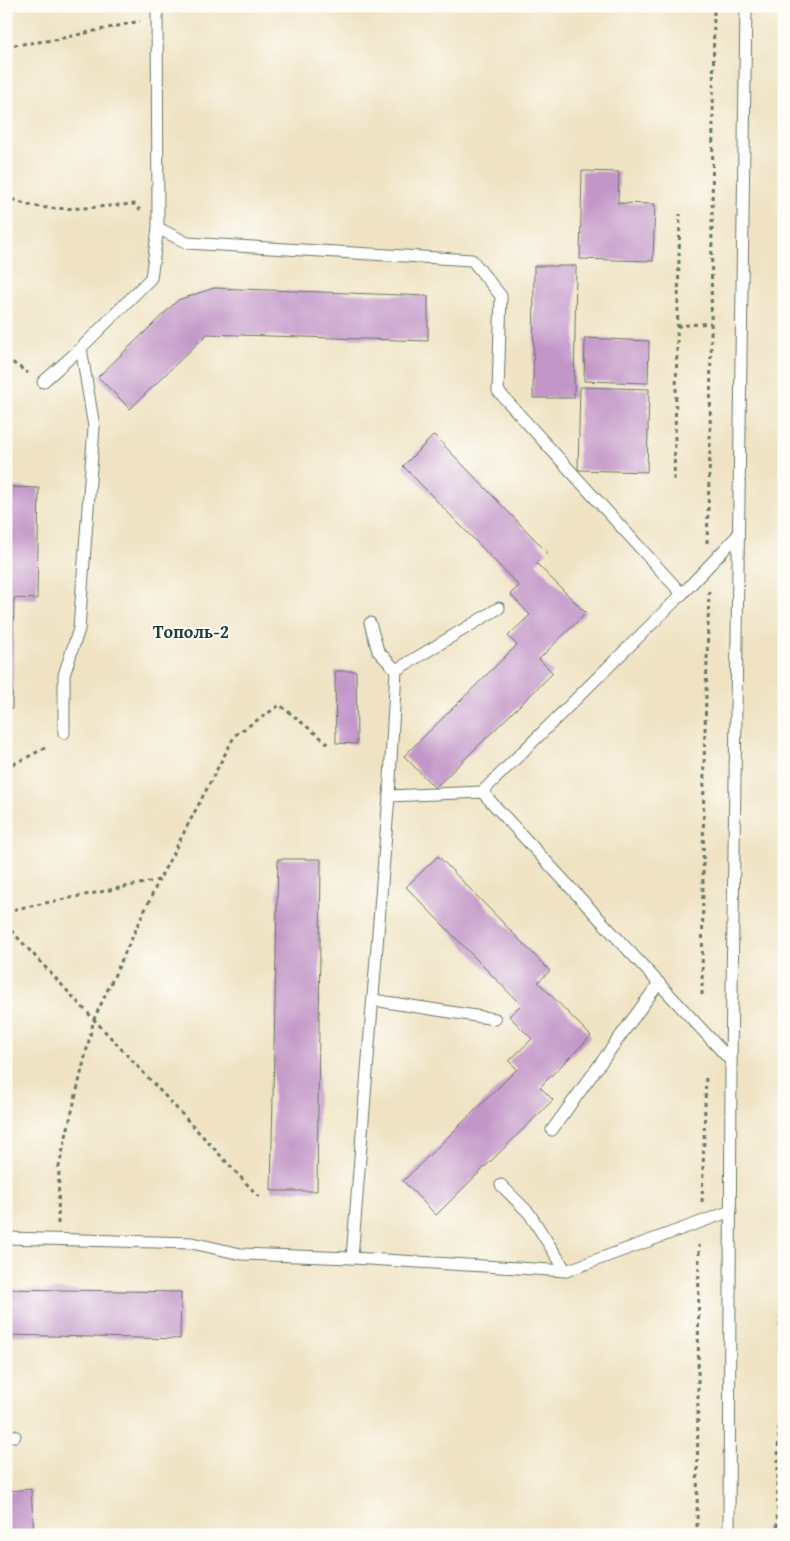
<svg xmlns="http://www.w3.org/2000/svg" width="790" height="1541" viewBox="0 0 790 1541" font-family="'Gentium Book Plus',serif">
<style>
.building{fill:#c296c8}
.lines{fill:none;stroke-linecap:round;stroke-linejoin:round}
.service-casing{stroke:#687766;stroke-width:13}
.path{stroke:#687766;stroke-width:3;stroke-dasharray:4 4;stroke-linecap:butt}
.service{stroke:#fff;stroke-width:11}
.labels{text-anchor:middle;stroke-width:4;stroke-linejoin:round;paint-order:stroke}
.neighbourhood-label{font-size:18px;font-weight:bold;fill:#1f3d34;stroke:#fdfcf7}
</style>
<rect width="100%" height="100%" fill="#fdfcf7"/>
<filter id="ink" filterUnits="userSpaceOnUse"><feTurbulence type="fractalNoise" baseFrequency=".02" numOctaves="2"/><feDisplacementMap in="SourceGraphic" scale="10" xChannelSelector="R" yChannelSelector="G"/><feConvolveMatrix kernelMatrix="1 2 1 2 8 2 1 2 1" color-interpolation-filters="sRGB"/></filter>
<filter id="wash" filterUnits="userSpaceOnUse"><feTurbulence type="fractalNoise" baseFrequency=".0096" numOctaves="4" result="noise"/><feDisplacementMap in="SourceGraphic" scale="20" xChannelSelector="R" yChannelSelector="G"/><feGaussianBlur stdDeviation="1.12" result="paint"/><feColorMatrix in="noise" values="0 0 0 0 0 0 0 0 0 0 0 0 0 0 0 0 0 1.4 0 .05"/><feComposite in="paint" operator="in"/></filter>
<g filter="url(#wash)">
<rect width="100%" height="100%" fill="#f0e3c4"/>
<g id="blocks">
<g class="building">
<polygon points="582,171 619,172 618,203 655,204 653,261 580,259"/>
<polygon points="534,266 576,266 574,398 533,398"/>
<polygon points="214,288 428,296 428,341 207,334 130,409 98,377 178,300"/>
<polygon points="585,338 649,341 648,383 584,381"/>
<polygon points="580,387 649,389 647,472 578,470"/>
<polygon points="434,435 547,552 536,563 586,613 539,659 553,673 435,788 404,756 517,645 508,636 530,615 510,594 519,586 403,466"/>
<polygon points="6,487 39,488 37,599 14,598 12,709 6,709"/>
<polygon points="335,671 356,671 357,744 336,743"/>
<polygon points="438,856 550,971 538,982 591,1036 540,1087 553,1100 436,1215 403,1181 517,1069 509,1061 532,1039 509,1016 521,1005 406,887"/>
<polygon points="278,859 321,859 317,1191 271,1191"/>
<polygon points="6,1289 181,1292 180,1339 6,1335"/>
<polygon points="31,1489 34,1535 6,1535 6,1491"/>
</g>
</g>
</g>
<g filter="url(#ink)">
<use href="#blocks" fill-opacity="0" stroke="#687766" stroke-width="1"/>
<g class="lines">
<g class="service-casing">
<g id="service">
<polyline points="157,6 158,228 187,243 472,260 501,296 498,391 682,594 482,792 731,1061"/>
<polyline points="43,382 81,348 151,278 158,228"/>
<polyline points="682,594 738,535"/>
<polyline points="370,623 378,651 396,670"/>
<polyline points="64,733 64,675 79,629 94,427 81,348"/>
<polyline points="389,796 396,670 499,608"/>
<polyline points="373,1000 495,1019"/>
<polyline points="552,1130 659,983"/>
<polyline points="501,1185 529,1213 566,1271"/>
<polyline points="6,1238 192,1243 241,1254 352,1258 566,1271 731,1211"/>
<polyline points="352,1258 389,796 482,792"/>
<polyline points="6,1436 15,1436"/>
<polyline points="729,1535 731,1061 746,6"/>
</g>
</g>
<g class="path">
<polyline points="175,12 191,6"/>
<polyline points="6,46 54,40 140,21"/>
<path d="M6,195C35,217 99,206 134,204L140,210"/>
<polyline points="677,326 711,323"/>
<polyline points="6,358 28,373"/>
<polyline points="674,480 680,214"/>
<polyline points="707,543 710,449 714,6"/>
<polyline points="6,768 45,748"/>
<polyline points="6,911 159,880 235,735 280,705 331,746"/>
<polyline points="6,925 260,1198"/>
<polyline points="702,995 704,765 709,591"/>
<polyline points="702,1202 706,1074"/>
<polyline points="58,1224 59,1166 94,1019 159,880"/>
<polyline points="697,1535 699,1245"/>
<polyline points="777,1535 782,1199 784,992"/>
</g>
<use href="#service" class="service"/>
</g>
</g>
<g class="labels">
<g class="neighbourhood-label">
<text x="191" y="638">Тополь-2</text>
</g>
</g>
<rect width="790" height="1541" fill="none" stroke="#fdfcf7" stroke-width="25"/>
</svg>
